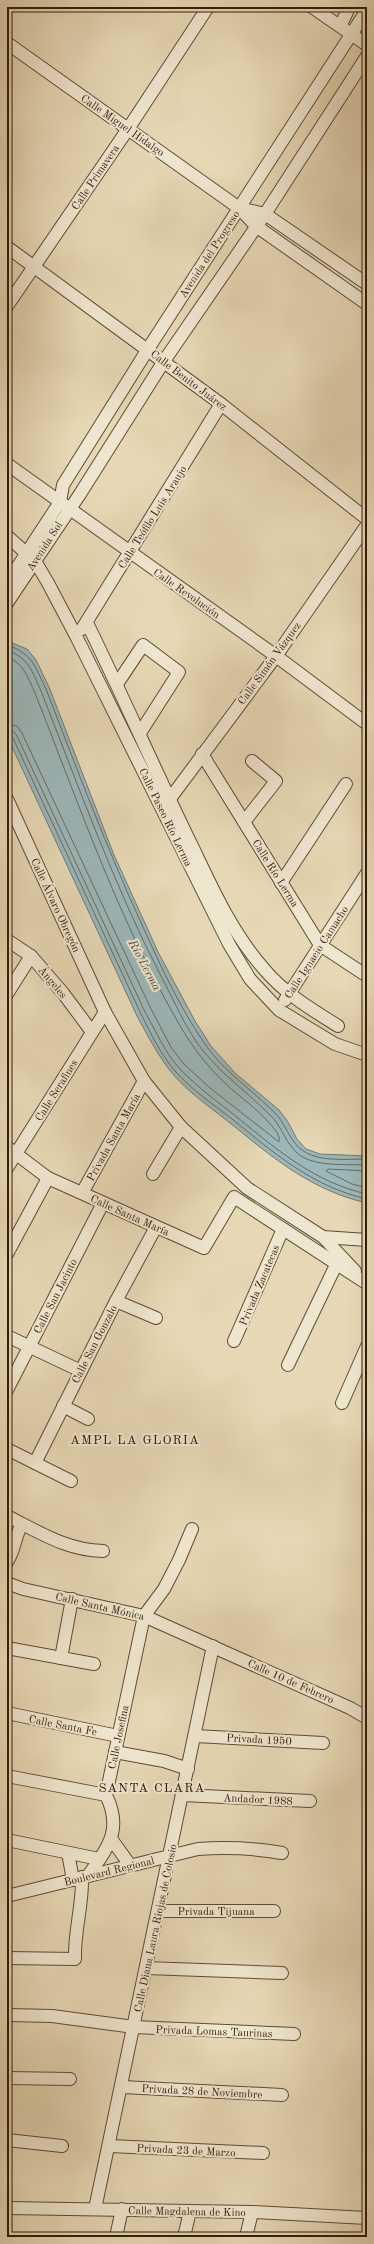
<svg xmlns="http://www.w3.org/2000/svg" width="374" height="2244" viewBox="0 0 374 2244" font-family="'Old Standard TT',serif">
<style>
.water{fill:#9bb7b9;stroke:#717973}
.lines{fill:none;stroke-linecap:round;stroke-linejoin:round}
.shore{stroke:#666a61;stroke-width:1}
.minor-casing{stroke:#5e4b34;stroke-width:14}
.minor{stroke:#efe6cf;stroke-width:12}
.labels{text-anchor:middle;stroke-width:4;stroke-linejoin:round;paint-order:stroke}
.street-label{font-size:11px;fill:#311c09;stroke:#efe6cf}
.water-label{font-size:12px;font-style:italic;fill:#514a3e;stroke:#efe6cf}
.quarter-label{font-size:13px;letter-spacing:1px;fill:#311c09;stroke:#efe6cf}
</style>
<rect width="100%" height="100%" fill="#e6d8b5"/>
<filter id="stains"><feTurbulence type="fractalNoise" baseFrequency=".005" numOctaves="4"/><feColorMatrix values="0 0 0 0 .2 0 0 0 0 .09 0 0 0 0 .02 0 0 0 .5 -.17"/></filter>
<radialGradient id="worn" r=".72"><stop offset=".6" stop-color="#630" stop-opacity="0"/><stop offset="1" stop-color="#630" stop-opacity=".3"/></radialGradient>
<path class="water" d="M7,641L27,649L36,660L49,687L114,855L158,952L195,1021L211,1046L235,1073L279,1110L288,1122L297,1139L306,1149L320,1154L367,1156V1203C309,1190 270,1155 225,1119C207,1105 187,1091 172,1073C158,1056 148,1036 137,1016L7,736Z"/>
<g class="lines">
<g class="shore">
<path d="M7,645C33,654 34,665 46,689C77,769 107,849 143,927C161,967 181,1010 207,1047C225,1072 252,1090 274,1112C286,1123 290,1144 305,1152C321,1162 348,1159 367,1159"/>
<path d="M7,650C29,658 32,671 41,691C79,787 114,886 162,978C175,1002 186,1030 204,1052C224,1076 248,1093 270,1115C283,1127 286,1146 301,1156C318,1167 347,1164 367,1165"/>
<path d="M7,657C24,663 28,678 35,693C80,807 120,924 182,1029C194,1049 208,1067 225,1083C239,1097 257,1108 270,1124C274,1128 281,1136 279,1142L210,1088L184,1064L172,1049L151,1009L22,733L17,726L7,724"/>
<path d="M7,730L13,731L17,736L145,1012C156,1031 165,1053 180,1069C197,1087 218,1102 238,1118C277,1150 316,1183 367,1194"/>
<path d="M7,735L13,738L141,1014C151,1034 161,1055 176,1072C192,1090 213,1104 232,1119C274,1153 313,1187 367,1199"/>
<polyline points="367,1171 328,1169 326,1171 352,1184 367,1188"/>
</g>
<g class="minor-casing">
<g id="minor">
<polyline points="312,7 367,45"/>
<polyline points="340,26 347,12 345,7"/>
<polyline points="7,43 239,208 256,226 367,304"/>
<polyline points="239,208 265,214 367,284"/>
<polyline points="7,247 221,404 367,519"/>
<polyline points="7,306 128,129 208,7"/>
<polyline points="7,464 276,656 367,724"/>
<polyline points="7,536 35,561 48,583 77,638 229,944 250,979 279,1010 335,1044 367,1055"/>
<polyline points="7,583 60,502 63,485 148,349 367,10"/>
<polyline points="7,603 80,494 164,361 265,214 367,56"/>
<path d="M87,623C124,698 157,775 194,850C214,892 233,934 264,969C285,994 311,1009 338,1026"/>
<polyline points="82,629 221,404"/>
<polyline points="117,684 143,645 179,672 140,733"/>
<polyline points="202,754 320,945 367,976"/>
<polyline points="7,799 105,1012 144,1081 181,1127 247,1188 323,1237 367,1240"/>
<polyline points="169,800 276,656 367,525"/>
<polyline points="244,822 276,781 252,761"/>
<polyline points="281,883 346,784"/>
<polyline points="7,940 31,956 63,993 92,1032"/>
<polyline points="7,994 31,956"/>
<polyline points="285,1000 367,873"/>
<polyline points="7,1147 48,1178 204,1248 234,1197 366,1283"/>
<polyline points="7,1168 105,1012"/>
<polyline points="153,1174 181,1127"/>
<polyline points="82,1193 144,1081"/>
<polyline points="323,1237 355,1271"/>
<polyline points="7,1254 48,1178"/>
<polyline points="116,1301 156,1318"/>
<polyline points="7,1336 81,1371"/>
<polyline points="234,1341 283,1229"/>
<polyline points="288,1365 336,1265"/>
<polyline points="7,1390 103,1203"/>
<polyline points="342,1403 367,1346"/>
<polyline points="63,1406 88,1419"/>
<polyline points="7,1449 71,1481"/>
<polyline points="35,1463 116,1301 156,1227"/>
<path d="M7,1516C39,1532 66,1550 103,1551"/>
<path d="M7,1562C15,1550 15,1536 22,1524"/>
<polyline points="7,1583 23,1589 144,1616 350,1708 367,1718"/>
<polyline points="7,1648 94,1664"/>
<polyline points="61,1658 72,1599"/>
<polyline points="7,1713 118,1736"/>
<polyline points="195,1736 323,1743"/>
<polyline points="115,1752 164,1761 188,1769"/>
<polyline points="7,1776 106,1795"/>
<polyline points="182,1795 310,1801"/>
<polyline points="7,1840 99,1859"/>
<polyline points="112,1840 130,1865"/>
<polyline points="68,1853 73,1880"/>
<path d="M88,1876C108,1847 123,1830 106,1795L144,1616L164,1589L179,1560L192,1529"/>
<path d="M7,1896L198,1849C227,1847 253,1848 282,1853"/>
<polyline points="158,1911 274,1911"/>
<path d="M7,1958L75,1959C74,1931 83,1905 82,1877"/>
<polyline points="146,1968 282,1973"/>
<polyline points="7,2015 52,2016 134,2027 294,2034"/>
<polyline points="7,2078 70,2079"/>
<polyline points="122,2087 282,2095"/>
<polyline points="7,2140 62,2146"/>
<polyline points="110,2146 263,2153"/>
<polyline points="7,2208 252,2212 367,2218"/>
<polyline points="95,2209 213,1646"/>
<polyline points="116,2237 122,2209"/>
<polyline points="184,2237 190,2211"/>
<polyline points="246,2237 252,2212"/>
</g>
</g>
<use href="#minor" class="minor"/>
</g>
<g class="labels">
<g class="street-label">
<text transform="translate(123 125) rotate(35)" y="4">Calle Miguel Hidalgo</text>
<text transform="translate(95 177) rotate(-56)" y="4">Calle Primavera</text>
<text transform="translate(209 254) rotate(-57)" y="4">Avenida del Progreso</text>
<text transform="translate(189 380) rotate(37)" y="4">Calle Benito Juárez</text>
<text transform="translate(152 517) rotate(-58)" y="4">Calle Teófilo Luis Araujo</text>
<text transform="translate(44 546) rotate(-57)" y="4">Avenida Sol</text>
<text transform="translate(187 593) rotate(35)" y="4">Calle Revolución</text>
<text transform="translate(269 663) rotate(-54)" y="4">Calle Simón Vázquez</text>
<text transform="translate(166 817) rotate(64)" y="4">Calle Paseo Río Lerma</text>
<text transform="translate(276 873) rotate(58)" y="4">Calle Río Lerma</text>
<text transform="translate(56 905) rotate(65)" y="4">Calle Álvaro Obregón</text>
<text transform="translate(316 952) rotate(-57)" y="4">Calle Ignacio Camacho</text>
<text transform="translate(53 982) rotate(50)" y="4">Ángeles</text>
<text transform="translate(56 1090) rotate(-58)" y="4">Calle Serafines</text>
<text transform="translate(113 1137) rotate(-61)" y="4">Privada Santa María</text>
<text transform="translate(130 1215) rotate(24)" y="4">Calle Santa María</text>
<text transform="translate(259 1285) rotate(-67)" y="4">Privada Zacatecas</text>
<text transform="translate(55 1296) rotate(-63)" y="4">Calle San Jacinto</text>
<text transform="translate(94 1344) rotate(-63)" y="4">Calle San Gonzalo</text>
<text transform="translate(100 1606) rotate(13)" y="4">Calle Santa Mónica</text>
<text transform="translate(291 1681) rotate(24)" y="4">Calle 10 de Febrero</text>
<text transform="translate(63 1725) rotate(11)" y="4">Calle Santa Fe</text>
<text transform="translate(118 1737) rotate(-78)" y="4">Calle Josefina</text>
<text transform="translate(259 1739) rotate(3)" y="4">Privada 1950</text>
<text transform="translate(258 1799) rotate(3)" y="4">Andador 1988</text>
<text transform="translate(109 1871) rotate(-14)" y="4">Boulevard Regional</text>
<text x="216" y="1915">Privada Tijuana</text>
<text transform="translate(155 1928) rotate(-78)" y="4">Calle Diana Laura Riojas de Colosio</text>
<text transform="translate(214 2031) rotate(2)" y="4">Privada Lomas Taurinas</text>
<text transform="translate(202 2091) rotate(3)" y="4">Privada 28 de Noviembre</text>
<text transform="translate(186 2150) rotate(3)" y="4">Privada 23 de Marzo</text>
<text transform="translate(187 2211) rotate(1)" y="4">Calle Magdalena de Kino</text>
</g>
<g class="water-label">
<text transform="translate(145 965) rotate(62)" y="4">Río Lerma</text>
</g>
<g class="quarter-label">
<text x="135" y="1444">AMPL LA GLORIA</text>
<text x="152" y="1792">SANTA CLARA</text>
</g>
</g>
<rect width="374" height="2244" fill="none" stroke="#e6d8b5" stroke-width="24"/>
<rect x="8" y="8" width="358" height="2228" fill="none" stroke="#311c09" stroke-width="2"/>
<rect x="12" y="12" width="350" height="2220" fill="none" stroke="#311c09"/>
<rect width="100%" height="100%" filter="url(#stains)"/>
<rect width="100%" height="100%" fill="url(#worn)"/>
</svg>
